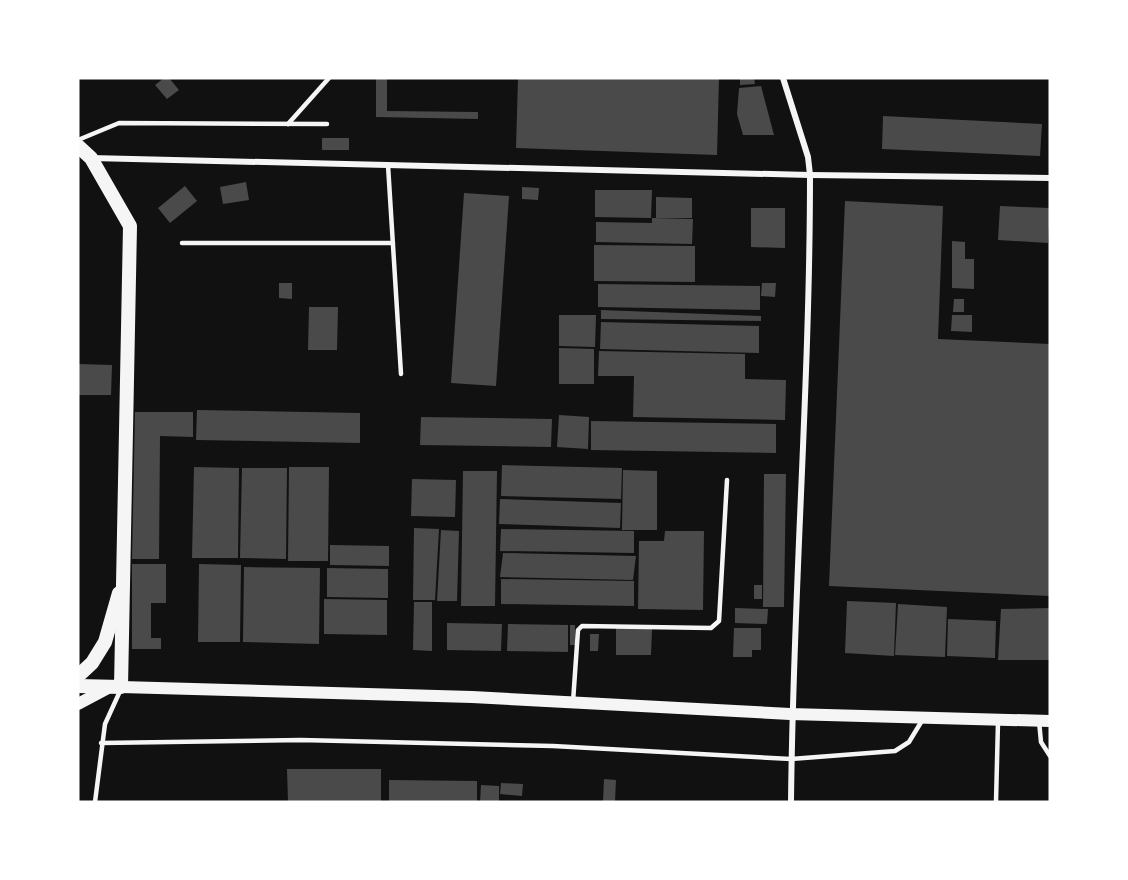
<svg xmlns="http://www.w3.org/2000/svg" width="1128" height="880" viewBox="0 0 1128 880" font-family="'Open Sans',sans-serif">
<style>
.building{fill:#4a4a4a}
.lines{fill:none;stroke-linecap:round;stroke-linejoin:round}
.service{stroke:#f5f5f5;stroke-width:4.5}
.minor{stroke:#f5f5f5;stroke-width:6}
.secondary{stroke:#f5f5f5;stroke-width:12}
.primary{stroke:#f5f5f5;stroke-width:14}
</style>
<rect width="100%" height="100%" fill="#111"/>
<g class="building">
<polygon points="164,78 169,78 179,90 167,99 155,85"/>
<polygon points="376,78 387,78 387,111 478,112 478,119 376,117"/>
<polygon points="518,78 719,78 717,155 516,148"/>
<polygon points="740,78 754,78 755,84 740,85"/>
<polygon points="761,86 774,135 743,135 737,114 739,88"/>
<polygon points="883,116 1042,124 1040,156 882,149"/>
<rect x="322" y="138" width="27" height="12"/>
<polygon points="246,182 249,200 223,204 220,187"/>
<polygon points="185,186 197,201 170,223 158,208"/>
<polygon points="522,187 539,188 538,200 522,199"/>
<polygon points="595,190 652,190 651,218 595,217"/>
<polygon points="464,193 509,196 496,386 451,383"/>
<polygon points="656,197 692,198 692,218 656,218"/>
<polygon points="845,201 943,206 938,339 1050,344 1050,596 829,586"/>
<polygon points="1000,206 1050,208 1048,243 998,240"/>
<polygon points="751,208 785,208 785,248 751,247"/>
<polygon points="652,218 693,219 692,244 596,242 596,222 652,223"/>
<polygon points="952,241 965,242 965,259 974,259 974,289 952,288"/>
<polygon points="594,245 695,246 695,282 594,281"/>
<polygon points="279,283 292,283 292,299 279,298"/>
<polygon points="762,283 776,283 775,297 761,296"/>
<polygon points="598,284 760,286 760,310 598,307"/>
<polygon points="954,299 964,299 964,312 953,312"/>
<polygon points="309,307 338,307 337,350 308,350"/>
<polygon points="601,310 761,316 761,321 601,319"/>
<polygon points="559,315 596,315 595,347 559,346"/>
<polygon points="952,315 972,315 972,332 951,331"/>
<polygon points="601,322 759,326 759,353 600,349"/>
<polygon points="559,348 594,349 594,384 559,384"/>
<polygon points="599,351 745,354 745,379 786,380 785,420 633,417 634,376 598,376"/>
<polygon points="78,364 112,365 111,395 78,395"/>
<polygon points="197,410 360,413 360,443 196,440"/>
<polygon points="135,412 193,412 193,437 160,436 159,559 132,559"/>
<polygon points="559,415 589,417 588,449 557,447"/>
<polygon points="421,417 552,419 551,447 420,445"/>
<polygon points="591,421 776,424 776,453 591,450"/>
<polygon points="502,465 622,468 621,499 501,496"/>
<polygon points="194,467 239,468 238,558 192,558"/>
<polygon points="289,467 329,467 328,561 288,561"/>
<polygon points="242,468 287,468 286,559 240,558"/>
<polygon points="623,470 657,471 657,530 622,530"/>
<polygon points="463,471 497,471 495,606 461,606"/>
<polygon points="764,474 786,474 784,607 763,607"/>
<polygon points="412,479 456,480 455,517 411,516"/>
<polygon points="500,499 621,503 620,528 499,524"/>
<polygon points="414,528 439,529 435,600 413,600"/>
<polygon points="501,529 634,531 634,553 500,551"/>
<polygon points="441,530 459,531 457,601 437,601"/>
<polygon points="665,531 704,531 703,610 638,609 639,541 664,541"/>
<polygon points="330,545 389,546 389,566 330,565"/>
<polygon points="503,553 636,556 633,580 500,577"/>
<polygon points="132,564 166,564 166,603 151,603 151,638 161,638 161,649 132,649"/>
<polygon points="199,564 241,565 240,642 198,642"/>
<polygon points="244,567 320,568 319,644 243,642"/>
<polygon points="327,568 388,569 388,598 327,597"/>
<polygon points="501,579 634,581 634,606 501,604"/>
<rect x="754" y="585" width="8" height="14"/>
<polygon points="324,599 387,600 387,635 324,634"/>
<polygon points="847,601 896,603 894,656 845,653"/>
<polygon points="414,602 432,602 432,651 413,650"/>
<polygon points="898,604 947,607 945,657 895,655"/>
<polygon points="735,608 768,609 767,624 735,623"/>
<polygon points="1050,608 1050,660 998,660 1001,609"/>
<polygon points="948,619 996,621 995,658 947,656"/>
<polygon points="447,623 502,624 501,651 447,650"/>
<polygon points="508,624 568,625 568,652 507,651"/>
<rect x="570" y="625" width="5" height="20"/>
<polygon points="616,628 652,629 651,655 616,655"/>
<polygon points="734,628 761,628 761,650 752,650 752,657 733,657"/>
<polygon points="590,634 599,634 598,651 590,651"/>
<polygon points="287,769 381,769 381,802 288,802"/>
<polygon points="604,779 616,780 615,802 603,802"/>
<polygon points="389,780 477,781 477,802 389,802"/>
<polygon points="501,783 523,784 522,796 500,794"/>
<polygon points="481,785 499,786 499,802 480,802"/>
</g>
<g class="lines">
<g class="service">
<polyline points="288,124 329,78"/>
<polyline points="78,140 119,123 327,124"/>
<polyline points="388,165 401,374"/>
<polyline points="182,243 393,243"/>
<polyline points="573,702 578,630 582,626 711,628 719,621 727,480"/>
<polyline points="1039,721 1041,742 1050,756"/>
<polyline points="101,743 301,740 553,746 791,759 895,751 909,742 923,719"/>
<polyline points="95,802 105,724 121,689"/>
<polyline points="996,802 998,722"/>
</g>
<g class="minor">
<path d="M783,78L808,157L810,175C810,384 793,593 791,802"/>
<polyline points="91,158 810,175 1050,178"/>
</g>
<g class="secondary">
<polyline points="121,687 472,697 790,714 1050,721"/>
<polyline points="78,704 110,687"/>
</g>
<g class="primary">
<polyline points="78,146 91,158 130,226 121,687 78,686"/>
<polyline points="78,676 92,663 105,642 119,593"/>
</g>
</g>
<rect width="1128" height="880" fill="none" stroke="#ffffff" stroke-width="159"/>
</svg>
